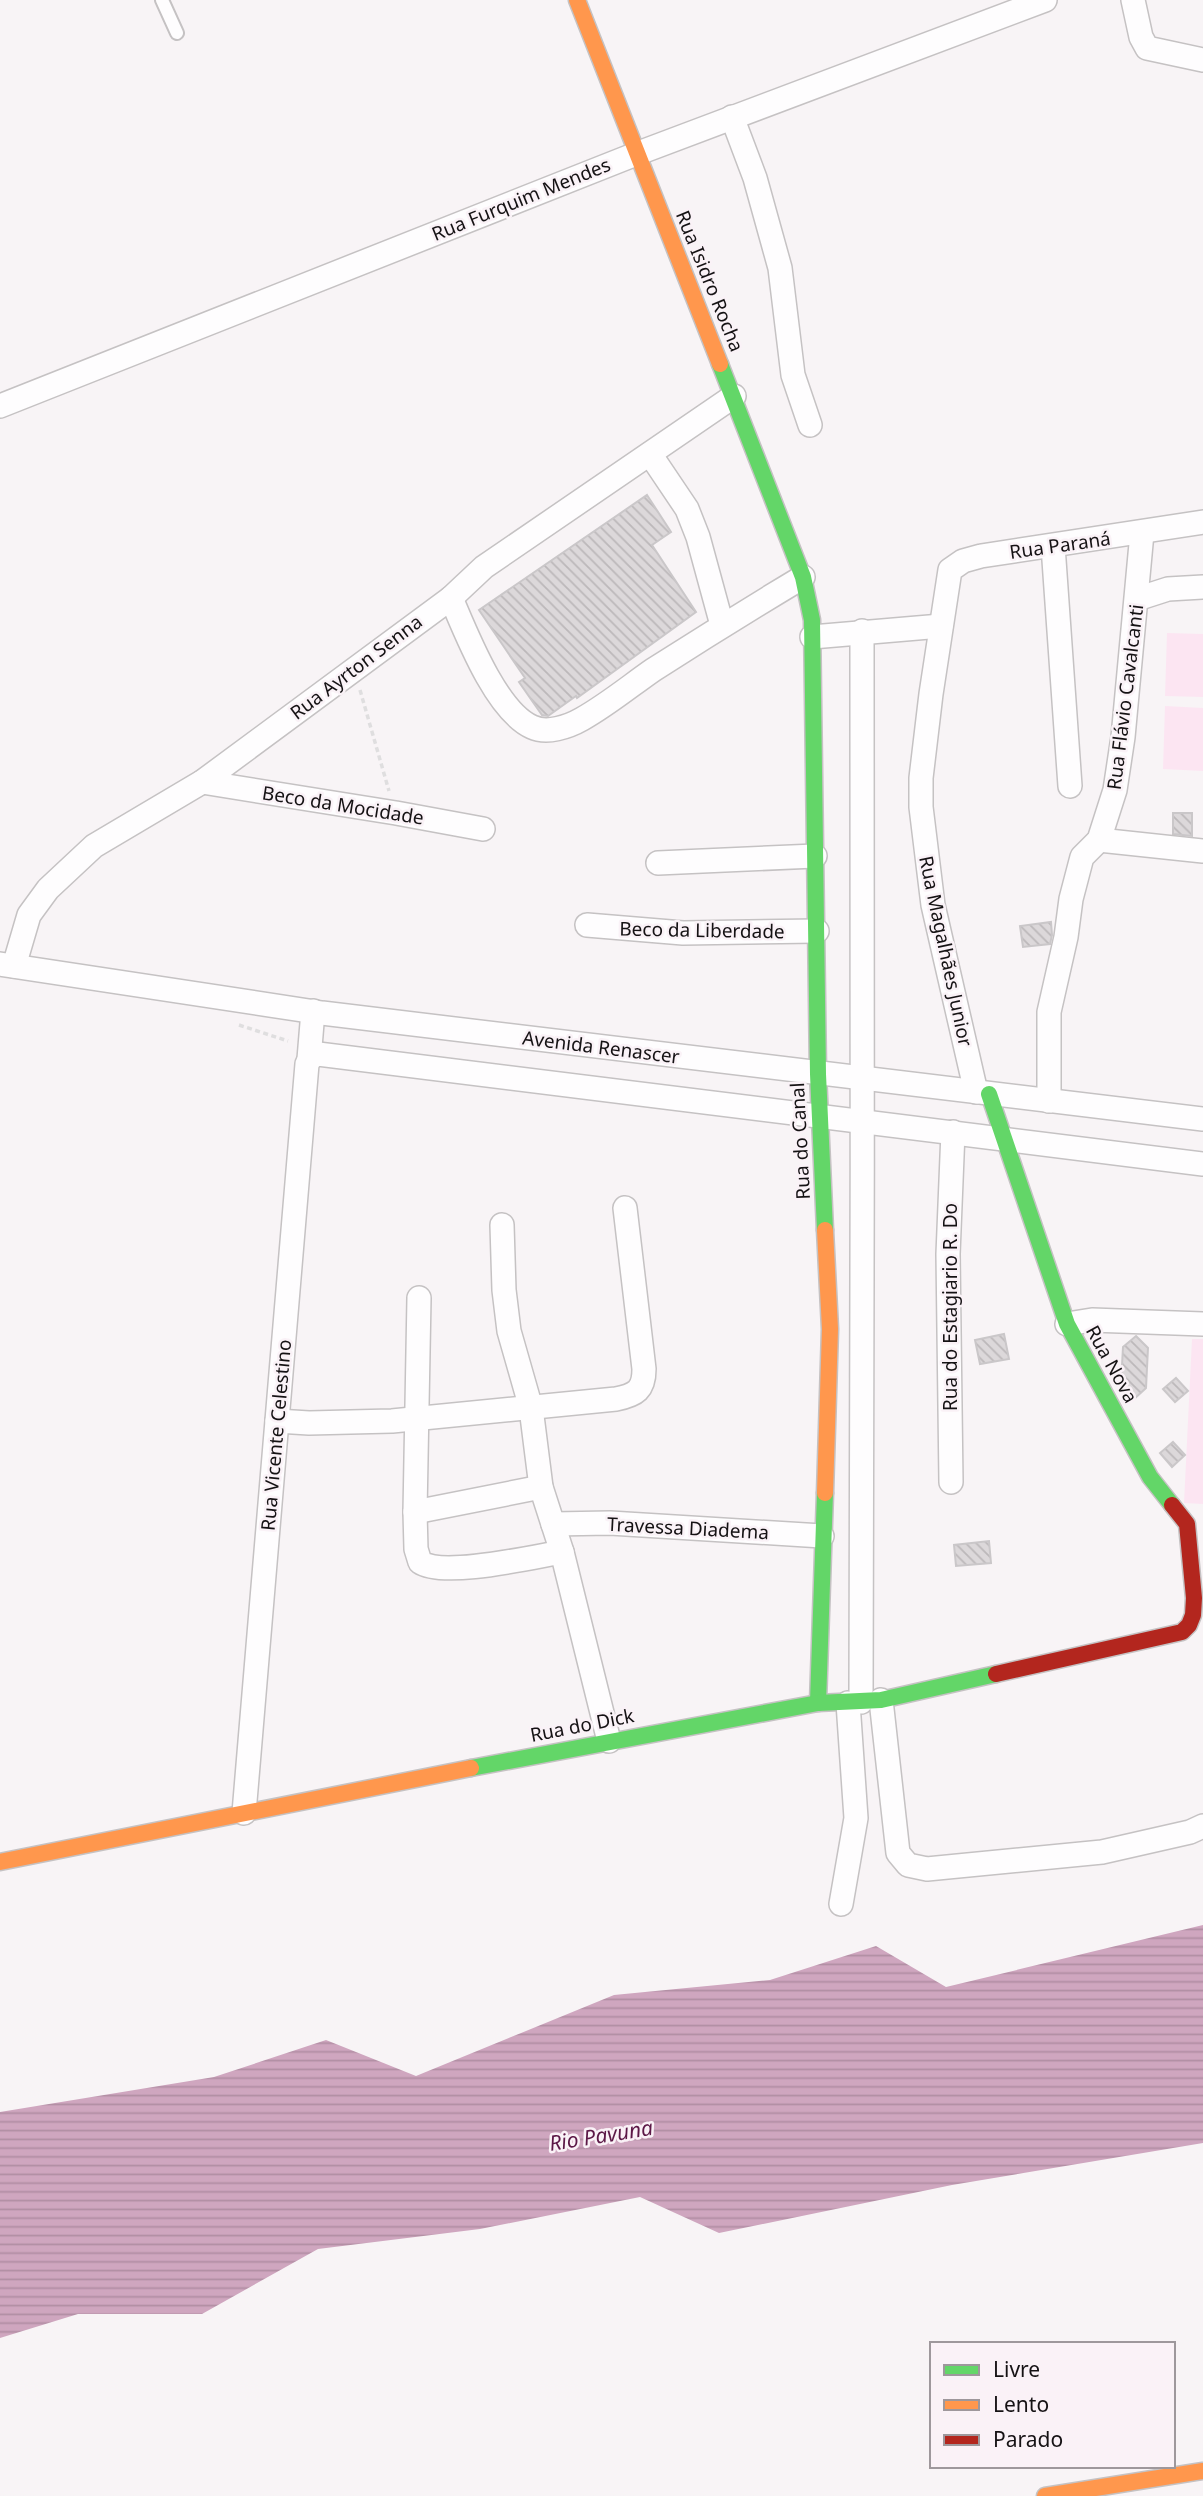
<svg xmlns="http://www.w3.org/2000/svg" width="1203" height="2496" viewBox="0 0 1203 2496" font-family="'Noto Sans',sans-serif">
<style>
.pitch{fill:#fce5f2}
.water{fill:url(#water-rules)}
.building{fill:url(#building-back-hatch);stroke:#cac7c9;stroke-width:2}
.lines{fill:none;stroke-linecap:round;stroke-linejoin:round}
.lane-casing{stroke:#c5c2c3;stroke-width:16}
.street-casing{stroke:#c5c2c3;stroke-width:26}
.fast-casing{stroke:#c5c2c3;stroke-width:19}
.slow-casing{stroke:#c5c2c3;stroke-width:19}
.jam-casing{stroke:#c5c2c3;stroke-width:19}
.path{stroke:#dfdedf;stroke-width:3.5;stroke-dasharray:5 3.5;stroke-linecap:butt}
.lane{stroke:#fefdfe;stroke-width:12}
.street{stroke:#fefdfe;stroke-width:23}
.fast{stroke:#63d668;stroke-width:16}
.slow{stroke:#ff974d;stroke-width:16}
.jam{stroke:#b3261e;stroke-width:16}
.labels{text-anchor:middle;stroke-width:5;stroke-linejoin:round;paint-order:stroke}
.street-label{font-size:19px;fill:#151214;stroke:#faf2f7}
.water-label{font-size:21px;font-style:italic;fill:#5c1847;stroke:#faf2f7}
</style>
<defs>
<pattern id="water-rules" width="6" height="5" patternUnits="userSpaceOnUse" patternTransform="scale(1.75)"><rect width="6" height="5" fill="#cfa6bf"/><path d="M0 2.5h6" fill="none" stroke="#b18ea3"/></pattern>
<pattern id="building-back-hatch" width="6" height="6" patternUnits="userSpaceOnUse" patternTransform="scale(1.75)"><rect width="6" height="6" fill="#dcd8da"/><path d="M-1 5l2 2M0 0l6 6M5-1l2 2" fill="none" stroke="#bcb8ba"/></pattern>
</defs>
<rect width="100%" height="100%" fill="#f8f4f6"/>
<g class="pitch">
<polygon points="1167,633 1203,634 1203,697 1165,696"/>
<polygon points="1165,706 1203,708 1203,771 1163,769"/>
<polygon points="1192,1339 1203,1339 1203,1504 1184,1503"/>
</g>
<polygon class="water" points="1203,1925 1203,2143 952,2185 719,2233 640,2197 480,2229 318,2249 202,2314 78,2314 0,2338 0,2112 214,2077 326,2040 416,2076 614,1995 770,1980 876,1946 946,1987"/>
<g class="building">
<polygon points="647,495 671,532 652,545 696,612 577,698 576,696 548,716 542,715 519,682 525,678 479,610"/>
<polygon points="1173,813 1192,813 1192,836 1173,834"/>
<polygon points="1051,922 1052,935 1050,944 1023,947 1020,926"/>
<polygon points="1004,1334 1009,1359 980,1364 975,1340"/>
<polygon points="1136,1336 1148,1348 1146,1388 1133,1400 1121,1384 1123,1347"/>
<polygon points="1176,1378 1188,1391 1175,1402 1163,1389"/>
<polygon points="1173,1442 1185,1455 1172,1467 1160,1453"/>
<polygon points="989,1541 991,1563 956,1566 954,1545"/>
</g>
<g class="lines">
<g class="lane-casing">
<polyline id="lane" points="162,0 177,33"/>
</g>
<g class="street-casing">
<g id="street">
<polyline points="1133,0 1141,37 1147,48 1203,60"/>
<polyline points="732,117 755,178 780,268 793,375 810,425"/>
<polyline points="0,406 636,154 1045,0"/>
<polyline points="650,454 687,509 698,537 722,625"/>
<polyline points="1053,546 1070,786"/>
<path d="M451,598C466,633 496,711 532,727C547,734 568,727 582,719C607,705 630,686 653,670C703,638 753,607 803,577"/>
<polyline points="1137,599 1168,589 1203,587"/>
<polyline points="812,637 941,626"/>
<polyline points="202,782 396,813 483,829"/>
<polyline points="1099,840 1203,851"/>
<polyline points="658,863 815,856"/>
<polyline points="587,925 683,933 817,931"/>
<polyline points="0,964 322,1013 1203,1119"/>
<polyline points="14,966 29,915 48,889 94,846 202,782 451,598 484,567 734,396"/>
<polyline points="309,1059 313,1011"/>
<polyline points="976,1092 933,905 921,807 921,778 931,694 950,570 963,561 981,556 1203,522"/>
<polyline points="1049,1101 1049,1012 1066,937 1071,899 1082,857 1099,840 1115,790 1123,737 1142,533"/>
<polyline points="502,1225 504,1290 509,1331 531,1408 541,1487 562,1552 609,1741"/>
<path d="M419,1298L415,1512L416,1549L420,1562C443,1578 532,1557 562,1552"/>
<polyline points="1067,1324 1092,1320 1203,1324"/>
<path d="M277,1421L309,1423L392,1421L616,1399C636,1395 644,1390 644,1369L625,1208"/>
<polyline points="951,1482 948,1254 953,1132"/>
<polyline points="415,1512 541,1487"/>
<polyline points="553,1524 610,1523 822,1536"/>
<polyline points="881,1700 898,1853 908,1865 927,1869 1102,1852 1190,1832 1203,1826"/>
<path d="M861,1702C863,1345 862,988 862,631"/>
<polyline points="244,1813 307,1064 311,1057 318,1054 1203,1164"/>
<polyline points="841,1904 856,1818 848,1703"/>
</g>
</g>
<g class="fast-casing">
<g id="fast">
<polyline points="720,364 803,577 812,620 818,1074 825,1230"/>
<polyline points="989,1094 1067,1324 1150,1477 1172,1505"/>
<polyline points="818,1703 825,1493"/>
<polyline points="471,1768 818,1703 881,1700 996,1674"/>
</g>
</g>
<g class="slow-casing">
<g id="slow">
<polyline points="577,0 720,364"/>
<polyline points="825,1493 830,1329 825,1230"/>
<polyline points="0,1862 471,1768"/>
<polyline points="1045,2496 1203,2471"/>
</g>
</g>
<g class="jam-casing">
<polyline id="jam" points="996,1674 1182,1632 1189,1625 1193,1615 1194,1598 1187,1524 1172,1505"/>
</g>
<g class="path">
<polyline points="360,690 389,791"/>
<polyline points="239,1025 288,1041"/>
</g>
<use href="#lane" class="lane"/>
<use href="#street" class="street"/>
<use href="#fast" class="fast"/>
<use href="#slow" class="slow"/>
<use href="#jam" class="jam"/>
</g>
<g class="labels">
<g class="street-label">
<text transform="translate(521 199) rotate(-22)" y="7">Rua Furquim Mendes</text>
<text transform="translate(710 281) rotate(68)" y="7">Rua Isidro Rocha</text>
<text transform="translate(1060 545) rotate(-8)" y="7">Rua Paraná</text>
<text transform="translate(356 667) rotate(-37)" y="7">Rua Ayrton Senna</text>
<text transform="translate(1125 697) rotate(-83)" y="7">Rua Flávio Cavalcanti</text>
<text transform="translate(343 805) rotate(9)" y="7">Beco da Mocidade</text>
<text transform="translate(702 930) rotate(1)" y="7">Beco da Liberdade</text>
<text transform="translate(946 951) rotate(78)" y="7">Rua Magalhães Junior</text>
<text transform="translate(601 1047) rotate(7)" y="7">Avenida Renascer</text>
<text transform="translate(800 1141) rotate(-93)" y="7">Rua do Canal</text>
<text transform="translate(950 1307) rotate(-90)" y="7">Rua do Estagiario R. Do</text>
<text transform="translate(1112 1364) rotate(61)" y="7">Rua Nova</text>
<text transform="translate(276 1435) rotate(-85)" y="7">Rua Vicente Celestino</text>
<text transform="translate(688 1528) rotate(3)" y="7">Travessa Diadema</text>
<text transform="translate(582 1725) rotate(-11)" y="7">Rua do Dick</text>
</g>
<g class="water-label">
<text transform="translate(601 2136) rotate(-9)" y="7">Rio Pavuna</text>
</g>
</g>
<rect x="930" y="2342" width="245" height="126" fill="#faf2f7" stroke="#9e989c" stroke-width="2"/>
<rect x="944" y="2365" width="35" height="10" fill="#63d668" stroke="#9e989c" stroke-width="2"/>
<text x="993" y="2377" font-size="21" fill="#151214">Livre</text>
<rect x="944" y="2400" width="35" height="10" fill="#ff974d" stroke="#9e989c" stroke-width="2"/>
<text x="993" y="2412" font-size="21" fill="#151214">Lento</text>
<rect x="944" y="2435" width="35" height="10" fill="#b3261e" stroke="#9e989c" stroke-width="2"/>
<text x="993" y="2447" font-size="21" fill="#151214">Parado</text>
</svg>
